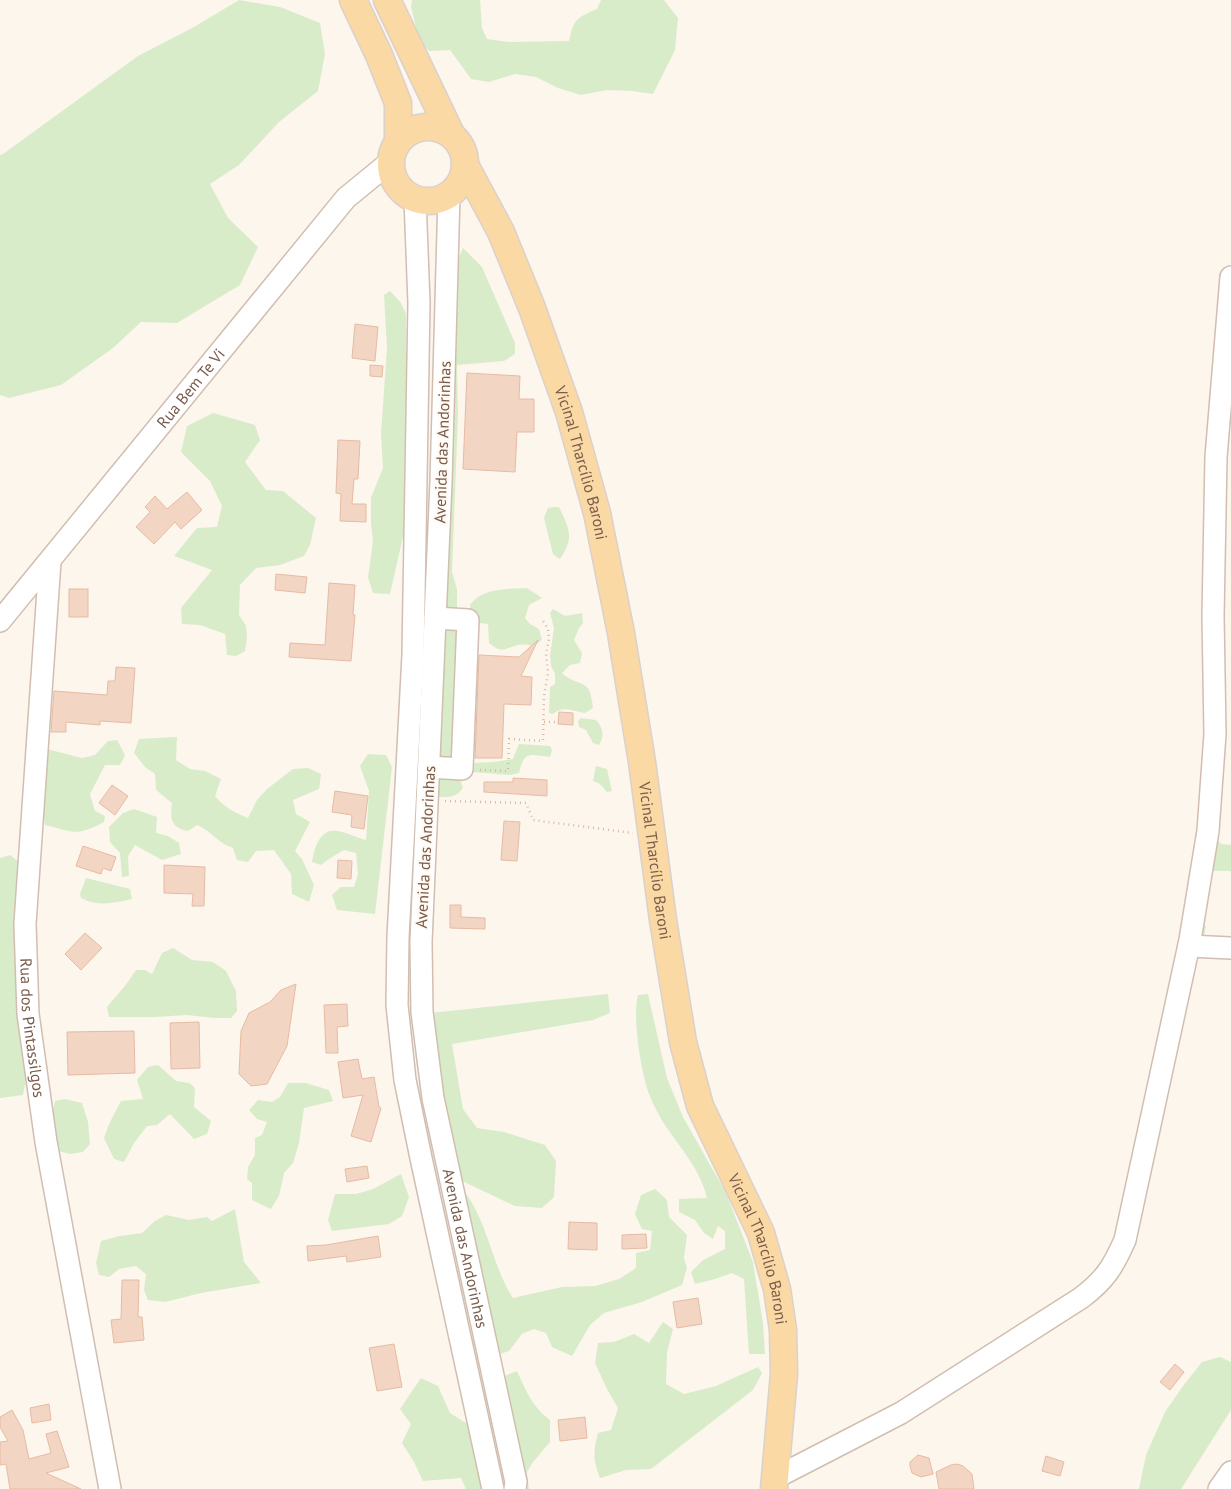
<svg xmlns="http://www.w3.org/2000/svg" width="1231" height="1489" viewBox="0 0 1231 1489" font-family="'PT Sans',sans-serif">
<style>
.green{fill:#d8ecc9}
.building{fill:#f3d5c3;stroke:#e6bba3}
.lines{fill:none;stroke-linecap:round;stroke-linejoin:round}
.minor-casing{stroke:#d1beb0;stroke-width:24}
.major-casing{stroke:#dad1cd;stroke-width:29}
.path{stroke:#d9b8a5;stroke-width:2.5;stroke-dasharray:1 4;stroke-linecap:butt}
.minor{stroke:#fff;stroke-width:21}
.major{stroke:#fbd9a5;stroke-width:26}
.labels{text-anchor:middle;stroke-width:4.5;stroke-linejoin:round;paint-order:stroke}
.street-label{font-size:16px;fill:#7a5c4d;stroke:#fffaf3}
</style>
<rect width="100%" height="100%" fill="#fdf6ec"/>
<g class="green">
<polygon points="239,0 280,7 320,23 325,54 318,91 279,122 239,165 210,184 228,218 258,247 240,285 177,323 141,322 113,348 61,385 9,398 0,395 0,155 3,154 138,56 194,27"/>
<path d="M412,0H480L482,28L487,39L509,42L569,41C574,19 576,18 597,9L601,0H664L678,18L675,50L653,94L632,91L607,90L581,95L558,88L536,77L515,74L489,82L471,79L450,50L429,51L419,39L411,7Z"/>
<polygon points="463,248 482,267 515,343 515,354 504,361 457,365 458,414 452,572 457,589 457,611 440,610 457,262"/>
<polygon points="390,291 401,303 406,314 406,346 409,384 405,430 404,532 390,594 373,593 368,577 373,541 371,524 371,498 383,468 381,434 387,348 384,295"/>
<polygon points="213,413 255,425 260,440 245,462 266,490 283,491 316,518 310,545 304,556 280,565 256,568 240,585 239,615 246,626 247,637 245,651 236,656 227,655 225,634 200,625 182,624 181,608 212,570 174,556 197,528 217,527 222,506 210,481 181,452 187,426"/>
<path d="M553,507H559C569,528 575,538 560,559L553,554L544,518L548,508Z"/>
<path d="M527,588L542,598L529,605L525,618L530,624L539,629L542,640L534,646C529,645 523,644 518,645C503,649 503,654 489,643L488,624L472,622L470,605C482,588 507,589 527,588Z"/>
<path d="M553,609L565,616L582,613L583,623L579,628L574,640L582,653L580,663L570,665L562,673C579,689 590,675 593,708L585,713C573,711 563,705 553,714L549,713L550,687L555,684V674L551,666L550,656L554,628L550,613Z"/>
<polygon points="462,626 454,757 451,762 432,763 438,630"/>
<path d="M581,718L596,720C603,728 605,736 599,745L593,743L586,730L579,727L578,721Z"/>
<path d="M177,737L176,760L190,769L205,771L221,779L215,796C224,807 235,813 248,818L257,800L267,789L293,769L308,768L321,774L319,789L293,800L296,814L310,822L295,851L302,859L314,885L309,902L292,894L291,874L274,850L256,851L248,862L237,860L233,848C219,844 211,831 197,825L188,831C170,828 170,818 172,803L156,790L155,774L145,767L134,753L139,739Z"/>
<path d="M117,740L125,755L120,765H105L90,794L95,811L105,816L104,822C76,837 74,832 45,825L41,800L47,749L82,758L95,755L108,741Z"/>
<path d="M519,744L550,746L552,750L550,757C529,754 524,751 519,773L510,775L472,772L470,765L474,763L494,762L513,759Z"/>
<path d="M368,754L386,755L392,767L375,914L337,910L332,895L341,887H354L358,874L356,853L344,850L332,857L321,865L312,862C314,850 319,829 336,831C344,831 357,838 366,840L369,791L360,766Z"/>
<polygon points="596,766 607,769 612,791 607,792 600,784 593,781"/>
<path d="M432,773L458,776L463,787C457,800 444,797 432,796Z"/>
<polygon points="1220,798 1216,838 1221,844 1231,845 1231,871 1213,871 1207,890 1202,920 1206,927 1204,936 1195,937"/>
<polygon points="134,809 157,817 156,833 168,836 179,843 181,854 162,860 135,845 128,856 129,876 122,877 120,853 110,842 109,827 123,813"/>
<polygon points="10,855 19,862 16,902 15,950 26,1079 23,1095 0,1098 0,858"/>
<path d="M86,878L130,889L132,899C114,903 98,907 81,898L80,894Z"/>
<polygon points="173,948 192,960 213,962 226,971 236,991 237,1011 231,1018 214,1018 187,1015 155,1017 109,1017 107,1007 125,986 136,970 145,970 152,974 162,953"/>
<polygon points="608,994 610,1013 593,1020 452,1044 463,1109 477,1128 504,1132 545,1145 556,1161 554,1197 542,1208 515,1206 460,1180 442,1119 430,1013"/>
<path d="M648,994L667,1078L683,1117L726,1193L753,1262L763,1323L765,1354H749L744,1279L732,1273L715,1279L695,1284L691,1272L703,1260L725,1249V1231L718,1226L713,1239L704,1233L695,1220L679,1212V1199L707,1198C700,1169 681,1149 665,1125C659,1116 653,1104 649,1094C641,1072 632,1016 638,995Z"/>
<polygon points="158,1065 176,1081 189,1083 195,1088 194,1107 211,1121 207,1134 194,1139 170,1114 157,1125 147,1126 134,1143 124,1162 114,1159 104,1138 109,1124 121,1101 143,1099 137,1080 148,1067"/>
<polygon points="288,1083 306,1083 329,1090 333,1101 304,1108 299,1143 293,1163 284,1173 279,1196 271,1209 252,1200 252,1183 247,1179 248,1167 255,1155 255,1138 262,1135 267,1122 257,1119 249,1110 258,1100 272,1102 280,1097"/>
<polygon points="65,1099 82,1103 88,1122 90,1144 83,1152 70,1154 54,1150 50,1125 55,1101"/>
<polygon points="401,1174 409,1197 402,1216 389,1224 332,1231 328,1220 335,1194 356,1194 373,1189"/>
<path d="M461,1188C487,1216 492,1267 513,1298L562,1287L595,1286L619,1279L636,1268V1253L650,1250L652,1231L642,1229L635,1214L641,1195L655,1189L667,1200L669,1217L687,1235L684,1258L687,1268L682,1285L642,1302L604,1313L590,1325L572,1356L552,1347L546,1333L534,1329L522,1334L509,1351L497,1355Z"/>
<polygon points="235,1209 244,1262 261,1283 201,1293 165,1302 148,1300 144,1290 146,1274 136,1266 119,1269 109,1277 99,1275 96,1263 101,1241 120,1236 142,1233 155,1221 166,1215 189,1220 207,1217 212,1221"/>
<path d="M663,1322L673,1329L667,1353L666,1384L684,1394L716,1386L758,1367L762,1373L753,1390L651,1469L626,1470L600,1478C593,1459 593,1453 598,1433L611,1430L618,1408L607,1389L595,1363L598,1343L614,1342L634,1334L649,1343Z"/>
<polygon points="1220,1357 1231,1362 1231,1410 1181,1489 1139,1489 1146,1455 1165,1412 1183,1386 1202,1362"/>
<path d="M517,1371C526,1391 532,1406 550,1420V1442L533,1462L527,1472L529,1489H519L502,1377Z"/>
<polygon points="421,1378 438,1386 450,1413 472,1427 489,1489 466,1489 461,1478 423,1481 414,1462 402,1443 411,1424 400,1409"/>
</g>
<g class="building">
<polygon points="355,324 378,327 375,361 352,358"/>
<polygon points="370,365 383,366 382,377 370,376"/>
<polygon points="467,373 520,376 519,399 534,399 534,432 517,432 515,472 463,469"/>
<polygon points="338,440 360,441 358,479 354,479 352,504 366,504 366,522 340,521 341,494 336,493"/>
<polygon points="187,492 202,510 181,529 175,522 154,544 136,527 150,512 145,507 155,496 167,509"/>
<polygon points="276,574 307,577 305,593 275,590"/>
<polygon points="329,583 355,585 353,615 355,615 351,661 289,657 290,643 325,645"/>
<rect x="69" y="589" width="19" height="28"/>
<polygon points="538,640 521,676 532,677 531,705 504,704 502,758 475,758 479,655 519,657"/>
<polygon points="116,667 135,668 131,723 100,721 100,725 66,722 66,732 51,732 54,691 107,695 108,681 115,681"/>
<polygon points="559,712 573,713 573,725 558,724"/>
<polygon points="513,778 547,780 547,796 484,792 484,782 513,782"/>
<polygon points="112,785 128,796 115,815 99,803"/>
<polygon points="335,791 368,796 364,829 351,827 352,815 332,812"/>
<polygon points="504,821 520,822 517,861 501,860"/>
<polygon points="83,846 116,857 111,871 103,868 101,874 76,866"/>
<polygon points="338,860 352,861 351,879 337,878"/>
<polygon points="164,865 205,867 204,906 192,906 193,894 164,893"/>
<polygon points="450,905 461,905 461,917 485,918 485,929 450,928"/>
<polygon points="85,933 102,948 81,970 65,954"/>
<polygon points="296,984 287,1046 267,1084 251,1086 239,1074 241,1031 249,1013 270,1002 281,990"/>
<polygon points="347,1004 348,1026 337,1027 338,1053 326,1053 324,1005"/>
<polygon points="199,1022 200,1068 171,1069 170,1023"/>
<polygon points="134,1031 135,1073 68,1075 67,1032"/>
<polygon points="358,1059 362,1079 374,1077 379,1107 381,1108 371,1142 351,1136 363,1095 343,1098 338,1062"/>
<polygon points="367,1166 369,1178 347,1182 345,1169"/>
<polygon points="569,1222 597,1223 597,1250 568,1249"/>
<polygon points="646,1234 647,1248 622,1249 622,1235"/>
<polygon points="378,1236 381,1257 347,1262 346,1256 308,1261 307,1246 326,1245"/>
<polygon points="122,1280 139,1280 138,1317 142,1317 144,1340 114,1343 111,1320 121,1319"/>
<polygon points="698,1298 702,1324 677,1328 673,1302"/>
<polygon points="394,1344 402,1387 377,1391 369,1348"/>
<polygon points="1175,1364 1184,1372 1170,1390 1160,1382"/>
<polygon points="49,1404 51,1420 32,1423 30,1408"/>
<polygon points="12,1410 23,1430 29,1459 51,1453 46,1434 57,1431 69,1467 46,1473 81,1489 10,1489 6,1464 0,1465 0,1442 8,1441 0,1427 0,1417"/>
<polygon points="585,1417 587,1438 560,1441 558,1420"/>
<polygon points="918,1455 929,1458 933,1474 921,1477 912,1473 910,1466 910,1462"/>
<polygon points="1046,1456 1064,1462 1060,1476 1042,1471"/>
<polygon points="957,1464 963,1466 972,1474 974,1489 939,1489 936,1472 951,1465"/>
</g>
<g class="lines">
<g class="minor-casing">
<g id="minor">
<path id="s1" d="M449,195L441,482L421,942L422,1012L433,1098L516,1482L515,1489"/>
<polyline points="415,199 419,303 413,655 398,937 397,1005 405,1080 421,1158 493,1489"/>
<path id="s2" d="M50,561L25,924L28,1014L46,1142L110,1489"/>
<path id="s3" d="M0,621L346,198L390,162"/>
<polyline points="429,767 462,769 468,620 435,618"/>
<polyline points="1189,946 1231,948"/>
<path d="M775,1478L901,1413L1081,1298C1105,1280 1113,1267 1125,1240L1190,940L1208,831L1215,734L1213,616L1216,457L1231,277"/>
<polyline points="1219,1489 1231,1472"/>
</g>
</g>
<g class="major-casing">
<g id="major">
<polyline points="353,0 379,55 398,103 398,140"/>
<polyline points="387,0 451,134"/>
<circle cx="428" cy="164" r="37"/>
<path id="s4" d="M465,165L501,232L532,308L569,412L597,513L621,633L642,762L663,920L683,1042L700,1106L761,1233L777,1289L783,1330L784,1374L774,1489"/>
</g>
</g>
<g class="path">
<polyline points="544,722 558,722"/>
<polyline points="480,770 508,771 509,739 543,741 544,696 548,673 546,654 549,639 548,629 543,621"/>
<polyline points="445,801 526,803 533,820 633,833"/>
</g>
<use href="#minor" class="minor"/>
<use href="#major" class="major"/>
</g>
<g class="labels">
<g class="street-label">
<text dy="6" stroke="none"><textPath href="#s3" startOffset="301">Rua Bem Te Vi</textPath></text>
<text transform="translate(442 442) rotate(-88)" y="6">Avenida das Andorinhas</text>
<text dy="6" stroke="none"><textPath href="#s4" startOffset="321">Vicinal Tharcílio Baroni</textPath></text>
<text transform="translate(425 847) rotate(-87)" y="6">Avenida das Andorinhas</text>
<text dy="6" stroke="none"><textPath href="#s4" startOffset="726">Vicinal Tharcílio Baroni</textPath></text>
<text dy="6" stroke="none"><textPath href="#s2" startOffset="468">Rua dos Pintassilgos</textPath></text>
<text dy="6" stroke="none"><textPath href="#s1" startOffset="1058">Avenida das Andorinhas</textPath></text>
<text dy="6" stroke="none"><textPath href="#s4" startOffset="1131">Vicinal Tharcílio Baroni</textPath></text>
</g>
</g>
</svg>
